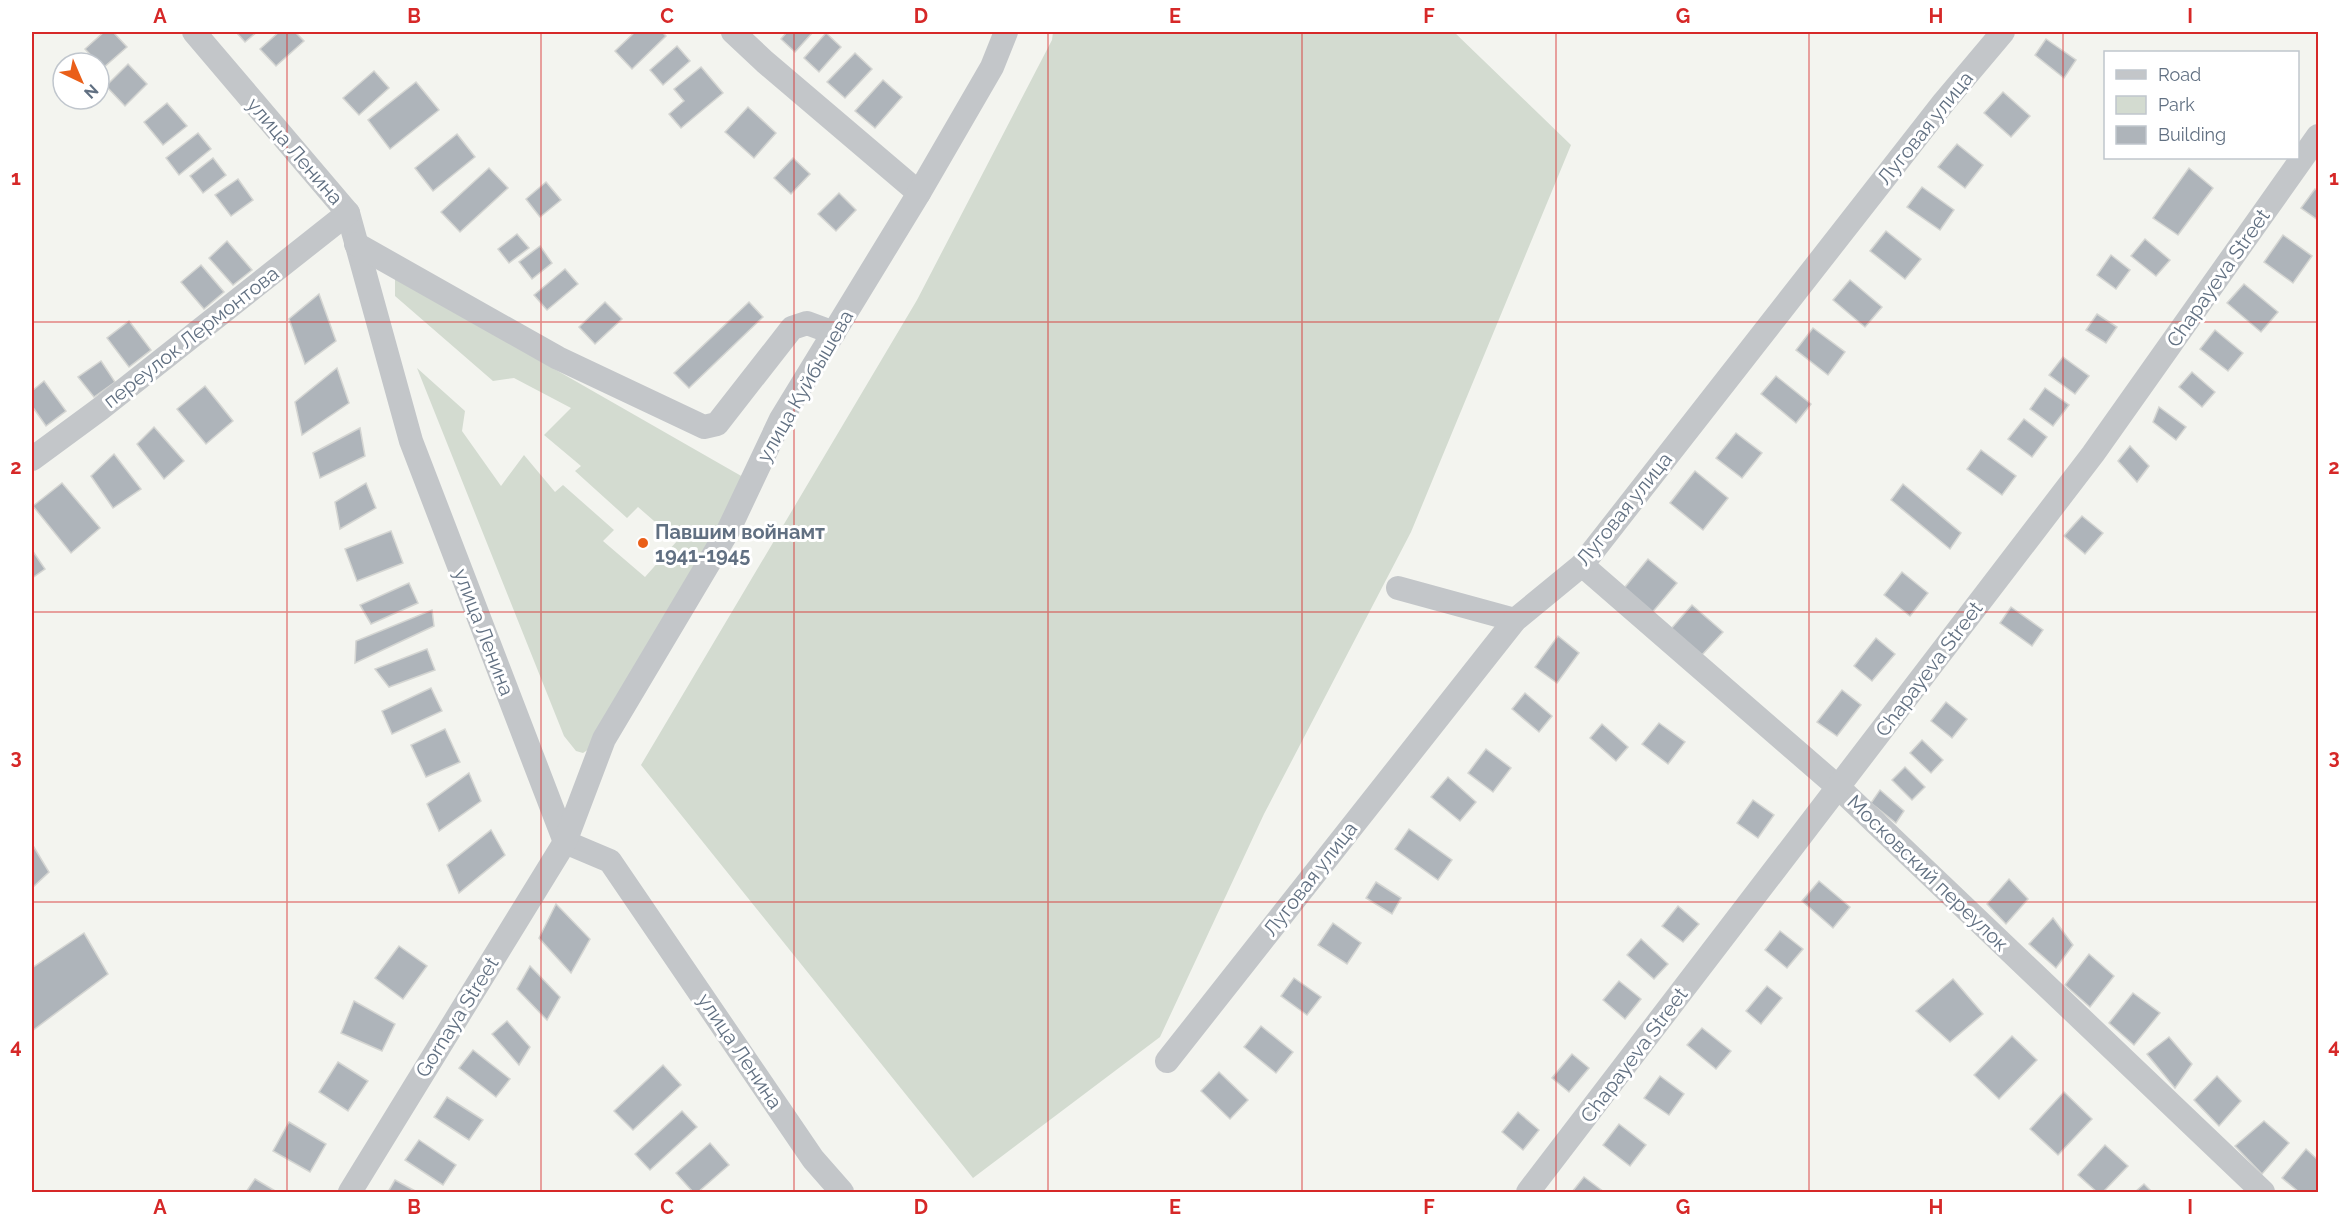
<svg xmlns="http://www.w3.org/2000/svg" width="2350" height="1224" viewBox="0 0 2350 1224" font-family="Raleway,sans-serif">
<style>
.green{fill:#d3dbd0}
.building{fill:#aeb4ba;stroke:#d4d5d2;stroke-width:1.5}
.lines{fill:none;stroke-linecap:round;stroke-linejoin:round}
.minor{stroke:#c3c6c9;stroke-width:24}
.grid{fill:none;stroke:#d62828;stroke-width:1.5;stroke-opacity:0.55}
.poi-dot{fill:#ea5f19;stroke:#fff;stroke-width:2}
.labels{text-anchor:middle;stroke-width:6;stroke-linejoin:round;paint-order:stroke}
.street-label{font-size:20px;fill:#617082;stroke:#fff}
.poi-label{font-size:20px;font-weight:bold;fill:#617082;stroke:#fff;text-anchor:start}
.neatline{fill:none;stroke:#d62828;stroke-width:2}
.grid-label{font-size:20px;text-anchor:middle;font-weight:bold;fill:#d62828}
</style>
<rect width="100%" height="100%" fill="#f3f4ef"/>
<g class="green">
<polygon points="1053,32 1454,32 1571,145 1411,532 1264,814 1160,1037 973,1178 641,765 917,300 1052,40"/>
<polygon points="395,278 743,477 743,484 589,749 583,753 576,751 564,736 417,368 465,411 462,431 501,486 524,455 555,492 563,485 614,530 603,541 645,577 677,541 638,507 627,518 575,471 581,466 544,435 571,408 514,378 493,381 395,296"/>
</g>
<g class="building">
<polygon points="104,32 113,32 127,47 103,68 85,49"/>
<polygon points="236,32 257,32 245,42"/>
<polygon points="279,32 295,32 304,41 276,66 260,49"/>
<polygon points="635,32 662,32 666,36 632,69 615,51"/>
<polygon points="787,32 813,32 795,52 781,39"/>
<polygon points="826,33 841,47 819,72 804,58"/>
<polygon points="2046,39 2076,60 2064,78 2035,55"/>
<polygon points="677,46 690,61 663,85 650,70"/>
<polygon points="855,53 872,69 845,98 827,82"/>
<polygon points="128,64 147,84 125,106 106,86"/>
<polygon points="701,67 723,93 681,128 669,114 684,101 674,89"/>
<polygon points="374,71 389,88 359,115 343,98"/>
<polygon points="883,80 902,97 875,128 855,111"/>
<polygon points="416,82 439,110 390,149 368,120"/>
<polygon points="2003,92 2030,116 2011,137 1984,113"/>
<polygon points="167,103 187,126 163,145 144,122"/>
<polygon points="748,107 776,133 754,158 725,132"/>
<polygon points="198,133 211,149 179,175 166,158"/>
<polygon points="457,134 475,157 433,191 415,168"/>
<polygon points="1957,144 1983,165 1965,188 1938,167"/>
<polygon points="213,158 226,175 203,193 190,176"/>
<polygon points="793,158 810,174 791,194 774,178"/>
<polygon points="489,168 508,188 460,232 441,212"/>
<polygon points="2189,168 2213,188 2178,235 2153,218"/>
<polygon points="238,179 253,200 231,216 215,195"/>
<polygon points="546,182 561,200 540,217 526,199"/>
<polygon points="1922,187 1954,210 1940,230 1907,207"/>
<polygon points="2315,189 2318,191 2318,220 2301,208"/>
<polygon points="839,193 856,210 836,231 818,214"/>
<polygon points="1886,231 1921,259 1905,279 1870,251"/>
<polygon points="517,234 529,248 509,263 498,249"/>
<polygon points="2283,235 2312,256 2293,283 2264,262"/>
<polygon points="2145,239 2170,260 2156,276 2131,256"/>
<polygon points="227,241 252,270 233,285 209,258"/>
<polygon points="540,246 552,263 532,279 519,262"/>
<polygon points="2111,255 2130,270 2116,289 2097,275"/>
<polygon points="201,265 224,292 204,309 181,282"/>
<polygon points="565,269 578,284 547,310 534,295"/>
<polygon points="1850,280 1882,307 1865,327 1833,300"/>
<polygon points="2244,284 2278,312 2261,332 2227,303"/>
<polygon points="319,294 336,341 305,364 289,319"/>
<polygon points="605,302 622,319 595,344 579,327"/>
<polygon points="749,302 763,317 689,388 674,373"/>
<polygon points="2097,314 2117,327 2106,343 2086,330"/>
<polygon points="129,321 151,350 129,367 107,338"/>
<polygon points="1813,328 1845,352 1828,375 1796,350"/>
<polygon points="2215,330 2243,353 2228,371 2200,349"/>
<polygon points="2063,357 2089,376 2075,394 2049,375"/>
<polygon points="101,361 115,382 94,397 78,377"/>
<polygon points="337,368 349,403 302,435 295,402"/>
<polygon points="2192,372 2215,392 2202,407 2179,387"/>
<polygon points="1776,376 1811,404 1796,423 1761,394"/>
<polygon points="44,381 66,411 46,426 32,406 32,391"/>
<polygon points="205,386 233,421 206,444 177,409"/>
<polygon points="2045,388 2069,405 2053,426 2030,409"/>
<polygon points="2159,407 2186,427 2176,440 2153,422"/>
<polygon points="2024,419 2047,437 2032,457 2008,439"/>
<polygon points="154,427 184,461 164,479 137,444"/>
<polygon points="360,428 365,456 320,478 313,453"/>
<polygon points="1736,433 1762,453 1742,478 1716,458"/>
<polygon points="2130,446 2149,466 2137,482 2118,461"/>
<polygon points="1981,450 2016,476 2002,495 1967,469"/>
<polygon points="114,454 141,489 113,508 91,476"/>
<polygon points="1695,471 1728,498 1703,530 1670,503"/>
<polygon points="62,483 100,528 71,553 33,506"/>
<polygon points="366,483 376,508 340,529 335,502"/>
<polygon points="1903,484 1961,533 1950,549 1891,500"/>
<polygon points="2082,516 2103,533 2085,554 2064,536"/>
<polygon points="391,531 403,563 357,581 345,549"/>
<polygon points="32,550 45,569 32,578"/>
<polygon points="1648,559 1677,583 1650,615 1621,592"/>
<polygon points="1902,572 1928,593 1910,616 1884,595"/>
<polygon points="409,583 418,603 371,624 360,605"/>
<polygon points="1692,605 1723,632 1700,657 1670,630"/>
<polygon points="2011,607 2043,630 2032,646 2000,623"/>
<polygon points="432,610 434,626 355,663 356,641"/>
<polygon points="1558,636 1579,653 1557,683 1535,667"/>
<polygon points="1876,638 1895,654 1872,681 1854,666"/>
<polygon points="427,649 435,670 389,687 375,669"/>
<polygon points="431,688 442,711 392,734 382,711"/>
<polygon points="1842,690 1861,705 1837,736 1817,722"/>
<polygon points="1525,693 1552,716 1539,732 1512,709"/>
<polygon points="1946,702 1967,719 1952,738 1931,721"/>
<polygon points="1659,723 1685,742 1668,764 1642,744"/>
<polygon points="1602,724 1628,747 1616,761 1590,738"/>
<polygon points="445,729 460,762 426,777 411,745"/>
<polygon points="1922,740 1943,760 1931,773 1910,753"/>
<polygon points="1486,749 1511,768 1493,792 1468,773"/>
<polygon points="1905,767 1925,787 1912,800 1892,780"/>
<polygon points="469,773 481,801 439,831 427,804"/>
<polygon points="1448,777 1476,802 1460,821 1431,797"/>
<polygon points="1880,790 1904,811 1896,823 1871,803"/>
<polygon points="1753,800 1774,815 1758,838 1737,823"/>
<polygon points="1409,829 1452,860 1438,880 1395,849"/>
<polygon points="491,830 505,855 459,893 447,865"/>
<polygon points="32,844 49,872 32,888"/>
<polygon points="2009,879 2028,899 2006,924 1987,904"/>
<polygon points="1819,881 1850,907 1833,928 1802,901"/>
<polygon points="1376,882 1401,898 1392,914 1366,898"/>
<polygon points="556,904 590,939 571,973 539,938"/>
<polygon points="1678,906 1699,924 1683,942 1662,926"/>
<polygon points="2053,918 2073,945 2056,968 2029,944"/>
<polygon points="1333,923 1361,943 1347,964 1318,945"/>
<polygon points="1780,931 1803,949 1787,968 1765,950"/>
<polygon points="84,933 108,974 32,1031 32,968"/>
<polygon points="1641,939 1668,964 1654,979 1627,955"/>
<polygon points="399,946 427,966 403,999 375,978"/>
<polygon points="2089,954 2114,976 2090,1007 2065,985"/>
<polygon points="530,966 560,997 547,1020 517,989"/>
<polygon points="1294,978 1321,997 1307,1015 1281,996"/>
<polygon points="1953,979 1983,1014 1950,1042 1916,1011"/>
<polygon points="1619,981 1641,999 1625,1019 1603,1000"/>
<polygon points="1767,986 1782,998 1761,1024 1746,1011"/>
<polygon points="2133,993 2160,1013 2134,1045 2109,1023"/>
<polygon points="354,1001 395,1024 382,1051 341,1033"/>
<polygon points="507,1021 530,1047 519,1065 492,1034"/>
<polygon points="1261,1026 1293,1052 1276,1073 1244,1047"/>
<polygon points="1702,1028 1731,1051 1716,1069 1687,1045"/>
<polygon points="2012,1036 2037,1060 1999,1099 1974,1075"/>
<polygon points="2169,1037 2192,1064 2175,1088 2147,1054"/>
<polygon points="473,1050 510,1079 496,1097 459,1068"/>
<polygon points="1572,1054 1589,1068 1569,1092 1552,1078"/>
<polygon points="338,1062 368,1081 348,1111 319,1092"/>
<polygon points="663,1065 681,1085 633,1130 614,1111"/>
<polygon points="1219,1072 1248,1100 1230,1119 1201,1091"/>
<polygon points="1660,1076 1684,1094 1669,1115 1644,1098"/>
<polygon points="2217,1076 2241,1101 2219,1126 2194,1100"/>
<polygon points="2064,1092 2092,1119 2058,1155 2030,1129"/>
<polygon points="447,1097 483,1120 469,1140 434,1117"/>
<polygon points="682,1111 697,1127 650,1170 635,1154"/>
<polygon points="1518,1112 1539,1130 1523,1150 1502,1132"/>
<polygon points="2264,1121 2289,1143 2262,1174 2235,1146"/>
<polygon points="289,1122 326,1144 310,1172 273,1151"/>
<polygon points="1619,1124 1646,1145 1630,1166 1603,1145"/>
<polygon points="419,1140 456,1165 443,1185 405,1160"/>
<polygon points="710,1143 729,1165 698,1192 693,1192 676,1173"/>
<polygon points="2105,1145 2128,1166 2103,1192 2097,1192 2078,1175"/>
<polygon points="2306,1149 2318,1160 2318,1192 2299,1192 2282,1178"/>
<polygon points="1584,1177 1604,1192 1572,1192"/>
<polygon points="255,1179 277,1192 246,1192"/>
<polygon points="395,1180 417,1192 388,1192"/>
<polygon points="2144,1184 2152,1192 2135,1192"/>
</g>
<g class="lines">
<g class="minor">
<polyline points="194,32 348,213 411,441 565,842 610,861 813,1159 842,1192"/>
<polyline points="733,32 765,62 919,193"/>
<polyline points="356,244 558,358 704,427 717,424 792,328 807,323 834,333"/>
<polyline points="32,459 100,409 348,213"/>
<polyline points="1582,565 1839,788 2263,1192"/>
<polyline points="1398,588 1515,620"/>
<polyline points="1167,1061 1515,620 1582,565 1944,102 2003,32"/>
<polyline points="350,1192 565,842 604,739 729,529 781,419 919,193 992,67 1006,32"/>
<polyline points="1528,1192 2093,454 2318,136"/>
</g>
</g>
<path class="grid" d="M287,32V1192M541,32V1192M794,32V1192M1048,32V1192M1302,32V1192M1556,32V1192M1809,32V1192M2063,32V1192M32,322H2318M32,612H2318M32,902H2318"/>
<circle class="poi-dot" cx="643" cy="543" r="6"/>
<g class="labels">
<g class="street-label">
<text transform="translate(1925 128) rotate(-51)" y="7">Луговая улица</text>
<text transform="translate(295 151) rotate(49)" y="7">улица Ленина</text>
<text transform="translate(2218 278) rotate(-55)" y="7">Chapayeva Street</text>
<text transform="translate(191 337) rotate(-38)" y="7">переулок Лермонтова</text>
<text transform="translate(805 386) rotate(-60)" y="7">улица Куйбышева</text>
<text transform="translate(1624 509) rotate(-51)" y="7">Луговая улица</text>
<text transform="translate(484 632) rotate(69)" y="7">улица Ленина</text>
<text transform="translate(1929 669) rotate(-53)" y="7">Chapayeva Street</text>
<text transform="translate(1928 873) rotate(44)" y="7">Московский переулок</text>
<text transform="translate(1310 879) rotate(-52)" y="7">Луговая улица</text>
<text transform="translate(457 1017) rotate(-58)" y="7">Gornaya Street</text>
<text transform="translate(740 1051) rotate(56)" y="7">улица Ленина</text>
<text transform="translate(1634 1055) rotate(-53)" y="7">Chapayeva Street</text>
</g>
<g class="poi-label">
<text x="655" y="539">Павшим войнамт<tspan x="655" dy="23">1941-1945</tspan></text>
</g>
</g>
<rect width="2350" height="1224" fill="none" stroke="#ffffff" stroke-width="66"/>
<rect x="2104" y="51" width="195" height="108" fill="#ffffff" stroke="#c0c6cd" stroke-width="1.5"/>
<rect x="2116" y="70" width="30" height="9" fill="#c3c6c9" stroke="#c0c6cd" stroke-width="1.5"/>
<text x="2158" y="81" font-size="18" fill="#617082">Road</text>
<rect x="2116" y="96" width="30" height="18" fill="#d3dbd0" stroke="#c0c6cd" stroke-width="1.5"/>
<text x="2158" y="111" font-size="18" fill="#617082">Park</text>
<rect x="2116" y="126" width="30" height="18" fill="#aeb4ba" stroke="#c0c6cd" stroke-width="1.5"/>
<text x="2158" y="141" font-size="18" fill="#617082">Building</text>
<g transform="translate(81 81) rotate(136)"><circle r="28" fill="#ffffff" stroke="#c0c6cd" stroke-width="1.5"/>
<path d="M0-4.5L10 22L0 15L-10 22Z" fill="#ea5f19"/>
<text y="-9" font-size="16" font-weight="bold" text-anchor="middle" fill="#617082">N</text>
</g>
<rect x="33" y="33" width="2284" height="1158" class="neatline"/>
<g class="grid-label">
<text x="160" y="23">A</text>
<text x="414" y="23">B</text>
<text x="667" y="23">C</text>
<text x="921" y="23">D</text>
<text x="1175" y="23">E</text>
<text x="1429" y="23">F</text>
<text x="1683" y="23">G</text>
<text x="1936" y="23">H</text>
<text x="2190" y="23">I</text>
<text x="16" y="185">1</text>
<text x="2334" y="185">1</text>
<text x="16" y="474">2</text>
<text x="2334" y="474">2</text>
<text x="16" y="764">3</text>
<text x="2334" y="764">3</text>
<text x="16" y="1053">4</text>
<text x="2334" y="1053">4</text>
<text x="160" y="1214">A</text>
<text x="414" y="1214">B</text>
<text x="667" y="1214">C</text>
<text x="921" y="1214">D</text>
<text x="1175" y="1214">E</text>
<text x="1429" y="1214">F</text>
<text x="1683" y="1214">G</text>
<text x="1936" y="1214">H</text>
<text x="2190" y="1214">I</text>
</g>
</svg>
